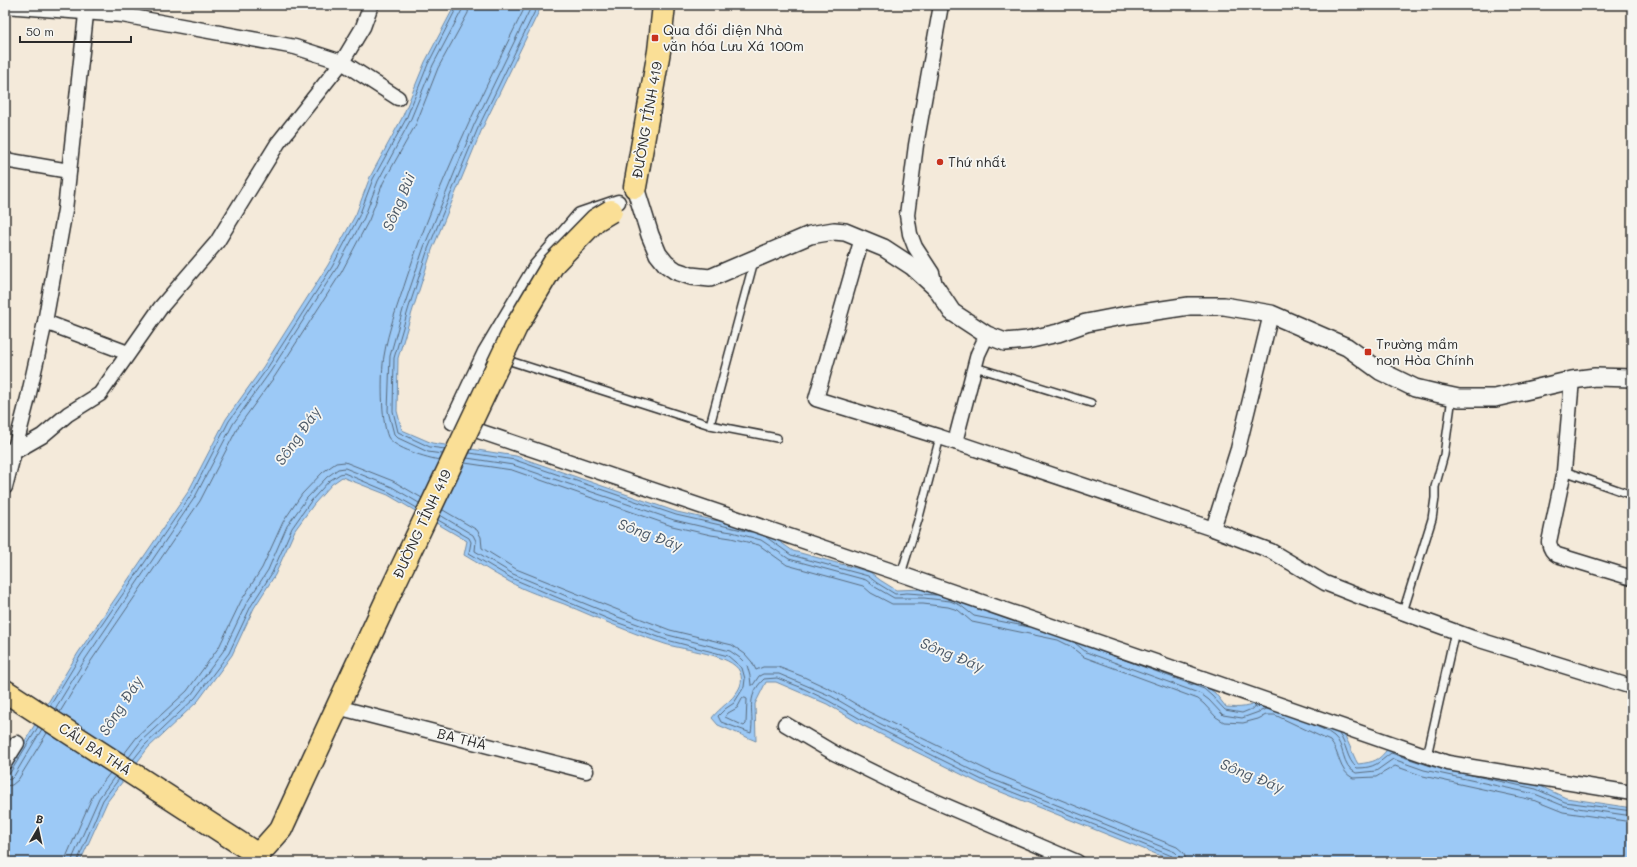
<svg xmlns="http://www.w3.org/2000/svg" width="1637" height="867" viewBox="0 0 1637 867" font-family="Mali,sans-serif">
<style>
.water{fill:#9cc9f6;stroke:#6f8aa5}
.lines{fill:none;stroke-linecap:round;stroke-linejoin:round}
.shore{stroke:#586a7c;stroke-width:1}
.service-casing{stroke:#2b2b2b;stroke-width:10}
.minor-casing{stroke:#2b2b2b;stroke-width:17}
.tertiary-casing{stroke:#2b2b2b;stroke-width:20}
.primary-casing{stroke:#2b2b2b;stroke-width:25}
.service{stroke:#f6f6f2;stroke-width:7}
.minor{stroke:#f6f6f2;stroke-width:14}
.tertiary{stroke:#f6f6f2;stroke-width:17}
.primary{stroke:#fadf96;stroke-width:22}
.primary-bridge-casing{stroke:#2b2b2b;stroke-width:25;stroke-linecap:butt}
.primary-bridge{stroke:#fadf96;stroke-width:22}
.poi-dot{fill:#c8321e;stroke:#f6f6f2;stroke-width:1.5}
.labels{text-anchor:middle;stroke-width:3.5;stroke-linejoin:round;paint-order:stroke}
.poi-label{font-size:14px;fill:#2b2b2b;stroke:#f6f6f2;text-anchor:start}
.street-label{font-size:14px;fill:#2b2b2b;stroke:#f6f6f2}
.water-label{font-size:15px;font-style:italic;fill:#4d5a68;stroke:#f6f6f2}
</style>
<rect width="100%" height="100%" fill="#f4eada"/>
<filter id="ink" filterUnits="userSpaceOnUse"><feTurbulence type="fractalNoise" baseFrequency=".025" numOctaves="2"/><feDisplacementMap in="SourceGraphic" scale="8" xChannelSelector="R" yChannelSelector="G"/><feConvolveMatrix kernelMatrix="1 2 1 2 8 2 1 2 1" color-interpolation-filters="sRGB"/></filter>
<g filter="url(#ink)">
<path class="water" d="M455,5H542L482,129L432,250L413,309L398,358L397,411L402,430L432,443L516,456L677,512L713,520L734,523L766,532L793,551L870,572L880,580L896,590L924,589L1206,686L1215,693L1226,707C1240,708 1249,708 1261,700L1340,729C1349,740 1351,752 1358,764C1374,762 1379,761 1388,748L1426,761L1538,785L1566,798L1632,808V862H1176L981,784L862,725L827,704L776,682H766L755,704L756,741L718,725L712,718C721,705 748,692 740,672C732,654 683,650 665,644C631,633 597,618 564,604C545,597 525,591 508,581C493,573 478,563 464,555L467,541L388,495L342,477L332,484L314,504L295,530L275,575L254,608L232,655L198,701L148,748L107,802L80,862H5V774L78,653L188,492L226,419L263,367L328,265L356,214L370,177L402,118L425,62Z"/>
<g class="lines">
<g class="shore">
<polyline points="445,449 430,447 398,432 393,411 394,358 409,307 428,249 478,128 538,5"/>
<polyline points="470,453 515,460 676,515 751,532"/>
<polyline points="442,454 428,452 398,438 394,434 388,411 390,356 404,306 424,247 474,125 532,5"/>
<polyline points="467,458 513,465 674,520 712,529 732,532 761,540 789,559 866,580 875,587 894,598 924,598 950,601 960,605 974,616 1029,627"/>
<path d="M440,460C427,458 394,448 388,437C381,421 381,373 384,356C388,330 399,302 407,277C438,183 482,94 526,5"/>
<path d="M465,463L512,470L672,526L711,535L731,538L759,545L787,565L863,586L871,593L892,604H923L948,607L958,610L972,622L1058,640L1070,646L1084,657L1198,699L1204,704L1216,717L1224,722L1243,723L1258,719L1266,715H1275L1330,741C1340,752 1338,771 1353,778L1376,777L1395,766L1423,776L1533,800L1563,812L1632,822"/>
<polyline points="443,510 477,530 481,537 482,548 516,569 618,610 670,630 732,645 745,654 752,662 756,670 763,667 778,667 804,677 834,691 869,712 987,770 1177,847 1184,853 1186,862"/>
<polyline points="440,515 473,535 476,541 475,551 513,574 615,616 668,635 730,651 740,658 747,665 750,676 751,685 753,685 759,676 763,674 779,674 831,696 867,717 984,776 1175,852 1179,856 1180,862"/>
<path d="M438,520L469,538L471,542L469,553L511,578L613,621L667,640L728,656L742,668L745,679L744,687L734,703L725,709L718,716L721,722L751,733C755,713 744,698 764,679L777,678L800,687L829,701L864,721L982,780L1172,856L1174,859L1175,862"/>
<polyline points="766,537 791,555 868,576 877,583 895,594 907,593 936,595"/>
<polyline points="1075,643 1086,652 1201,694 1209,700 1223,715 1242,718 1256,713 1266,709"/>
<polyline points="1092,648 1204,689 1212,696 1225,710 1242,713 1259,706"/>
<polygon points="743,698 745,698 747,699 746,724 744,726 725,717 728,713 737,708"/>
<polyline points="50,706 81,655 191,495 229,421 266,370 332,267 359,216 373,179 406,119 428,64 458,5"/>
<polyline points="55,709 86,658 195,497 233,424 270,372 336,269 364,218 378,181 410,121 433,65 462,10 463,5"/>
<polyline points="60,712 91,661 200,501 238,427 275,376 341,273 369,220 383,183 416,124 438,68 468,13 469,5"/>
<path d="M1309,723C1317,727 1327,730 1334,736C1345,745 1341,766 1356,773L1376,771L1393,759L1424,770L1535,794L1564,806L1632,816"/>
<path d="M1339,734C1347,744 1346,759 1357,768C1375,768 1378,763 1391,753L1434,767"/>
<polyline points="124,754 137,737 187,691 219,647 241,601 262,568 283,522 302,494 323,472 336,463 345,462 393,481 422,498"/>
<polyline points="129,757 141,741 191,695 224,650 246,604 268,570 287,526 307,498 327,477 338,469 345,468 392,487 419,503"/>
<polyline points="133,760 145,745 195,698 229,653 251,606 272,573 292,528 311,501 329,481 340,474 344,473 389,492 417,508"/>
<polyline points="5,775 10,773 38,727"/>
<polyline points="1471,775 1536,789 1565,802 1632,811"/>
<polyline points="5,780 11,779 14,776 42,729"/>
<polyline points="5,786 12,785 18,780 47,733"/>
<polyline points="66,862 67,855 93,795 110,773"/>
<polyline points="72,862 73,857 99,798 115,776"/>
<polyline points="77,862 103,800 119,779"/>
</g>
<g class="service-casing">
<g id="service">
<polyline points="504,359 710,425 777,438"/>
<polyline points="975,367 1091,403"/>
<polyline points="710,425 754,261"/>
<polyline points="1564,471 1632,495"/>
<polyline points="901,574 919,517 940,437"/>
<polyline points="1403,612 1432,519 1435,498 1435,487 1444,455 1452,397"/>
<polyline points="1427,756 1455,631"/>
</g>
</g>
<g class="minor-casing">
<g id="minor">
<polyline points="5,6 122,15 295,47 342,62 398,98"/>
<polyline points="5,160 69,171"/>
<polyline points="618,202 580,215 535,268 485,352 452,422 901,574 1448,763 1632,793"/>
<polyline points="862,238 816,399 940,437 1213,529 1271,551 1325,583 1363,598 1473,638 1632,687"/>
<polyline points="936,288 932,273 915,247 910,234 907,215 916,145 941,5"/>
<polyline points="45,322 128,353"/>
<path d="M1572,380L1564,471L1549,542C1550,548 1552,552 1557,555L1632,578"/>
<polyline points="955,442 978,354 987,335"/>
<polyline points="5,450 14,452 42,436 68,414 100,394 161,307 217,242 278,143 342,62 363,27 371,5"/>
<polyline points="5,487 28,398 45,322 65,210 87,5"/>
<polyline points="1213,529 1238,449 1271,314"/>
<polyline points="337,707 586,771"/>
<polyline points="785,724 834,753 909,790 1077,862"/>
<polyline points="5,762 17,743"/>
</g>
</g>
<g class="tertiary-casing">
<polyline id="tertiary" points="635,187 650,235 658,254 666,264 676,271 691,276 710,278 810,235 834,231 845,232 884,248 913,267 936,288 952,312 987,335 1005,342 1027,340 1058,333 1086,323 1122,316 1189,306 1224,306 1271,314 1347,347 1380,371 1415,388 1440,394 1459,398 1495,398 1572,380 1595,377 1632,378"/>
</g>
<g class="primary-casing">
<g id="primary">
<polyline points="635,187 659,51 664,5"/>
<polyline points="5,691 258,855"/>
<polyline points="258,855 281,829 389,595"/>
</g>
</g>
<use href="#service" class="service"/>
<use href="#minor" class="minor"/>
<use href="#tertiary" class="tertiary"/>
<use href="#primary" class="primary"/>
<g class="primary-bridge-casing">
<polyline id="primary-bridge" points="389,595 516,327 554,263 596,220 611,211"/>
</g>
<use href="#primary-bridge" class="primary-bridge"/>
</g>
</g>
<g class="poi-dot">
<rect x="651" y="34" width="8" height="8" rx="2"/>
<circle cx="940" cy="162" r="4"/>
<rect x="1364" y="348" width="8" height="8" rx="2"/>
</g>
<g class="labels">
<g class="poi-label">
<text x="663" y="35">Qua đối diện Nhà<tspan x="663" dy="16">văn hóa Lưu Xá 100m</tspan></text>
<text x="948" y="167">Thứ nhất</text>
<text x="1376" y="349">Trường mầm<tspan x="1376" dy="16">non Hòa Chính</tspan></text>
</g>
<g class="street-label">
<text transform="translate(647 120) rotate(-80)" y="5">ĐƯỜNG TỈNH 419</text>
<text transform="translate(422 524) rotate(-65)" y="5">ĐƯỜNG TỈNH 419</text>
<text transform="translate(462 739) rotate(14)" y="5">BA THÁ</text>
<text transform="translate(95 749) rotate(33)" y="5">CẦU BA THÁ</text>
</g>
<g class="water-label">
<text transform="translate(399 202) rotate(-67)" y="5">Sông Bùi</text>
<text transform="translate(298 436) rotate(-55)" y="5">Sông Đáy</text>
<text transform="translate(650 535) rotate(20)" y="5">Sông Đáy</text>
<text transform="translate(952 655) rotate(22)" y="5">Sông Đáy</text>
<text transform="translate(121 706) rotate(-57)" y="5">Sông Đáy</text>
<text transform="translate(1252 776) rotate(22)" y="5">Sông Đáy</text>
</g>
</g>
<rect width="1637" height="867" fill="none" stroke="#f6f6f2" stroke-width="20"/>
<rect x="10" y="10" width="1617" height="847" fill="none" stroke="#2b2b2b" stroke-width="1.5" filter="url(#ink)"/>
<g transform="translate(38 829) rotate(9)" stroke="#f6f6f2" stroke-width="3" paint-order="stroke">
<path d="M0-3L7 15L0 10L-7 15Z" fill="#2b2b2b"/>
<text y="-6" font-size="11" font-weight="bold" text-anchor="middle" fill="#2b2b2b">B</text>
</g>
<path d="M20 36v6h111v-6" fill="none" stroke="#2b2b2b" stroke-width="2"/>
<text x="26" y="36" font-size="12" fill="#2b2b2b" stroke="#f6f6f2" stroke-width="3" paint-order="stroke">50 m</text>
</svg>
